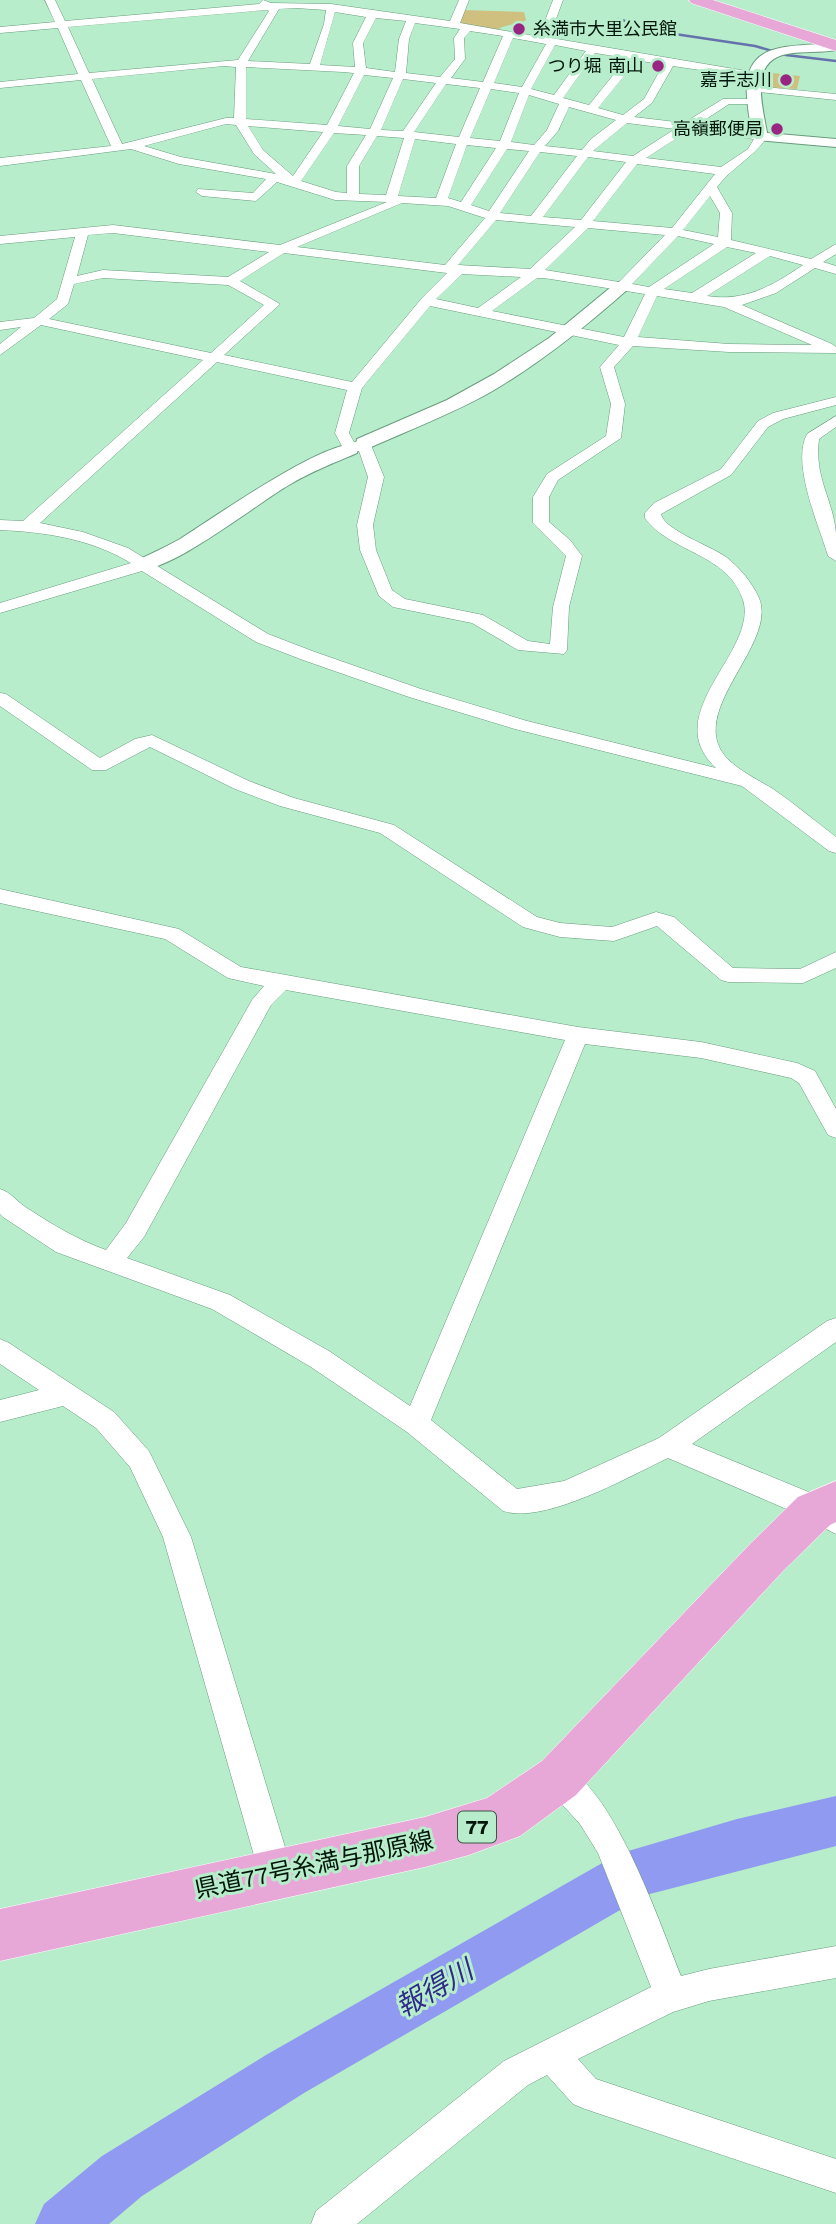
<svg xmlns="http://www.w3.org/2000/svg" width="836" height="2224" viewBox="0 0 836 2224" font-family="'Work Sans','Noto Sans JP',sans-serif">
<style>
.green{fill:#cfc07f}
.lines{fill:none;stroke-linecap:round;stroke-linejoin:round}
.stream{stroke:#6572ab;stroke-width:2.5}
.river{fill:#8f9af0;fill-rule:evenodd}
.minor-casing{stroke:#699c7e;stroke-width:1}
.tertiary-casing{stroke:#699c7e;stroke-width:2}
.primary-casing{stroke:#fff;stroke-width:1}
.minor{fill:#fff;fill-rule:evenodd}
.tertiary{fill:#fff;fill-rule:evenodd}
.primary{fill:#e7a8d8;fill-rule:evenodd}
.poi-dot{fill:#982582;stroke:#b7edcb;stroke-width:2.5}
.labels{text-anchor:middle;stroke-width:6;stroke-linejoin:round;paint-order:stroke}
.far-poi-label{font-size:18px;fill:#03160b;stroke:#b7edcb;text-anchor:end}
.shield{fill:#b7edcb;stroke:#395645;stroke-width:2}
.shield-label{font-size:19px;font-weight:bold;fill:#03160b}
.near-street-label{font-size:24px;fill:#03160b;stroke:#b7edcb}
.near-water-label{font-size:28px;font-style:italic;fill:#2e298b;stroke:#b7edcb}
</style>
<rect width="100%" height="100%" fill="#b7edcb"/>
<g class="green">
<path d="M463,10L524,12L526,20C517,26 506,23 497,30L458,24Z"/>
<polygon points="763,72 800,76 797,89 760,87"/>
</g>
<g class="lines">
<polyline class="stream" points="618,19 668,33 755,46 786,55 836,61"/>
<polygon class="river" points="836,1796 836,1846 646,1895 304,2093 142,2196 109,2224 35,2224 44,2204 102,2156 266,2055 618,1854 737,1819"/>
<g class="minor-casing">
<g id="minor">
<path d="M45,0H55L65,21L259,4L263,0L271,3L331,4L450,21L459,0H469L460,23L535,36L543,26L553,0H563L553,27L545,37L758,73V77L754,78L673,66L652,103L634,117L684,123L723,99H758V103L754,104H729L697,125L761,134L767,137C753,158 732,167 717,187L732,213L731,240L811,259L836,244V254L823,262L836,266V274L815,268L776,293L742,305L832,344L836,347V353L729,352L633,346L614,367L625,404L621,438L558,480L549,497V522L570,540L582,556L569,607L567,650L564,654L518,650L472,623L393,607L379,596L360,550L357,525L368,477L359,451L345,452L335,433L347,390L217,362L40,523L83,532L128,548L268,634L315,652L421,689L527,721L716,768C657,714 759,651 743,600C728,553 670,553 645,518V513L654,503L721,469L758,421L773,413L836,397V405L783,419L768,427L731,475L661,514C664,530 711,546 726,557C739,567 752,582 759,598C778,644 687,710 725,756C737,770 757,779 773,789C795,804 815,821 836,837V853L829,851L742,786L515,729L409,697L303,660L256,642L142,571L0,613V603L131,563C91,539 46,532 0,530V520L23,521L203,360L41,325L0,355V344L21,327L0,330V322L34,318L57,299L75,237L0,244V236L113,225L280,245L387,202L335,200L277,182L256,201L202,196L196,192L198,189L253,193L266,179L179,164L131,149L0,166V158L111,146L81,80L0,88V82L78,74L58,28L0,33V27L55,22ZM296,8L326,10L324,24L310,64L248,61L279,9ZM267,10L269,11L238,60L89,73L68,27ZM335,12L366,17L353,43L355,67L320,65ZM376,18L406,21L399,39L395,72L366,68L363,43ZM415,23L460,29L454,38L455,59L440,77L406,73L409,39ZM470,31L503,36L483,82L451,78L465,59L464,38ZM513,38L546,44L522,87L494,83ZM555,45L586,51L554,95L531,89ZM595,53L627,58L589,105L563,98ZM637,60L663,65L644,99L623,115L598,108ZM224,66L236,67L234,118H226L122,144L92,79ZM246,67L343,72L354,73L327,125L246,119ZM364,75L393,78L370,129L338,126ZM403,79L436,83L403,131L381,130ZM446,84L480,88L459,137L414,132ZM491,89L519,93L500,141L470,138ZM529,95L559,104L547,130L534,145L511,142ZM569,107L616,120L591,139L582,150L545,146L558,131ZM627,123L675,129L633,156L593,151ZM226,124L236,125L254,154L276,174L181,157L144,146ZM248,126L323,132L293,176L263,150ZM688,131L754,139L748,149L721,167L646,158ZM334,133L366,135L347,166V193L336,192L301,181ZM377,136L404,138L386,195L359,194V166ZM415,139L456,144L436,198L398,196ZM467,145L496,148L461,202L448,198ZM507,149L529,151L489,211L471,205ZM540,152L577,156L531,216L500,213ZM588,157L626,162L581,220L543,217ZM637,164L715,174L672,228L593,221ZM710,196L720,213L718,237L683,230ZM402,203L448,206L485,218L445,265L297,247ZM496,220L575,227L530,269L458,265ZM588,228L665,235L619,282L545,270ZM113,233L269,252L228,277L103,270L77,276L88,235ZM678,236L714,244L649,287L632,284ZM727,247L756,253L692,293L664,289ZM284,253L447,273L422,298L352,382L224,355L280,304L240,281ZM770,256L803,265C772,286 745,302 707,296ZM462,274L521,277L478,308L436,299ZM103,278L228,285L264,305L211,353L49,319L68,304L74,284ZM537,278H544L645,294L624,337L492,311ZM657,296L724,307L812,345L729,344L638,337ZM430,306L619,345L600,367L611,404L606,436L547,474L533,497V523L566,556L553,607L550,644L528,641L483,615L405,599L392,590L376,550L373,525L384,477L369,440L354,442L349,433L362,388Z"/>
<polygon points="753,86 836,94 836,100 749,91 749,87"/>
<path d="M836,416V427L819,439C814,478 833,499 836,533C836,542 836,552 836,561L828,556C819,525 791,464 807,434Z"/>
<polygon points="0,693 6,694 100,758 135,739 152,735 249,781 294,798 394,825 537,917 560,923 612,927 656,912 674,917 733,968 800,969 836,952 836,968 803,983 728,982 721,980 657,926 614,941 560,937 523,927 380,833 280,806 235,789 150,747 106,770 92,770 0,706"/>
<path d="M0,889L179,929L241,967L578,1027L701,1042L797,1063L815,1071L836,1109V1138L828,1135L799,1083L791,1078L701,1058L585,1044L431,1420L517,1489L564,1481L659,1438L827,1321L836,1318V1342L692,1444L811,1493L836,1508V1534L791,1511L668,1458C630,1476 544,1525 503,1511L407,1432L311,1367L212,1309L56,1252L3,1217L0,1214V1189C11,1192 17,1202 27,1208C53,1225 76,1239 106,1250L126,1223L252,1000L264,986L228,978L165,939L0,903ZM286,990L565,1040L410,1406L329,1351L230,1295L127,1258L144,1237L271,1005Z"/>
<polygon points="0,1339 9,1343 114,1412 149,1451 191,1537 288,1857 291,1873 286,1884 275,1889 264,1884 259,1873 163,1537 130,1467 96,1428 63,1406 0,1422 0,1400 39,1390 0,1364"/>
<path d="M559,1763C614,1786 659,1922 681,1976L709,1969L836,1946V1978L709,2001L673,2012L578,2059L596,2079L836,2159V2193L585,2109L573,2104L547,2075L528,2085L357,2224H311L316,2211L504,2061L651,1987L598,1853L580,1824L548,1789L544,1778L548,1767Z"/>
</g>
</g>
<g class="tertiary-casing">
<g id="tertiary">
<path d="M836,42V50C820,53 803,51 787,54C748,61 763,107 767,133L836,139V147L756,140C750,128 748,110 747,97C742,36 796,49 836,42Z"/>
<path d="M622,281L630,286L628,289C584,328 539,364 489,393C451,414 410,430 371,447H358L357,453C334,463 310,472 289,485C259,502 165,577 136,569L133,565L136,561C150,554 166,547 180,539C210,520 327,438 356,445L357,439L447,400L494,374L549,338L616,283Z"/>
</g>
</g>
<g class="primary-casing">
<g id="primary">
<polygon points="689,0 713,0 836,40 836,51 691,3"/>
<polygon points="836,1481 836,1522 830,1525 783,1571 576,1795 520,1836 469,1855 425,1867 0,1961 0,1909 425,1817 487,1798 542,1761 751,1543 798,1497"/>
</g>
</g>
<use href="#minor" class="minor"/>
<use href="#tertiary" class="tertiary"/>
<use href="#primary" class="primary"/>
</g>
<g class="poi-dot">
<circle cx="519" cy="29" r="7"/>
<circle cx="658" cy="66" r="7"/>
<circle cx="786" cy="80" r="7"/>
<circle cx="777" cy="129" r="7"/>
</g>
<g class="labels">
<g class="far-poi-label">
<text x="533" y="35" text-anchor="start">糸満市大里公民館</text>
<text x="644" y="72">つり堀 南山</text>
<text x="772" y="86">嘉手志川</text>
<text x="763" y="135">高嶺郵便局</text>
</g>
<rect class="shield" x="458" y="1811.5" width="38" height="31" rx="5"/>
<g class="shield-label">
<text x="477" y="1834">77</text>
</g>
<g class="near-street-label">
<text transform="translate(314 1865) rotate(-12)" y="8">県道77号糸満与那原線</text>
</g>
<g class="near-water-label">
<text transform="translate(434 1988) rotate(-30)" y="10">報得川</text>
</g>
</g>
</svg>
